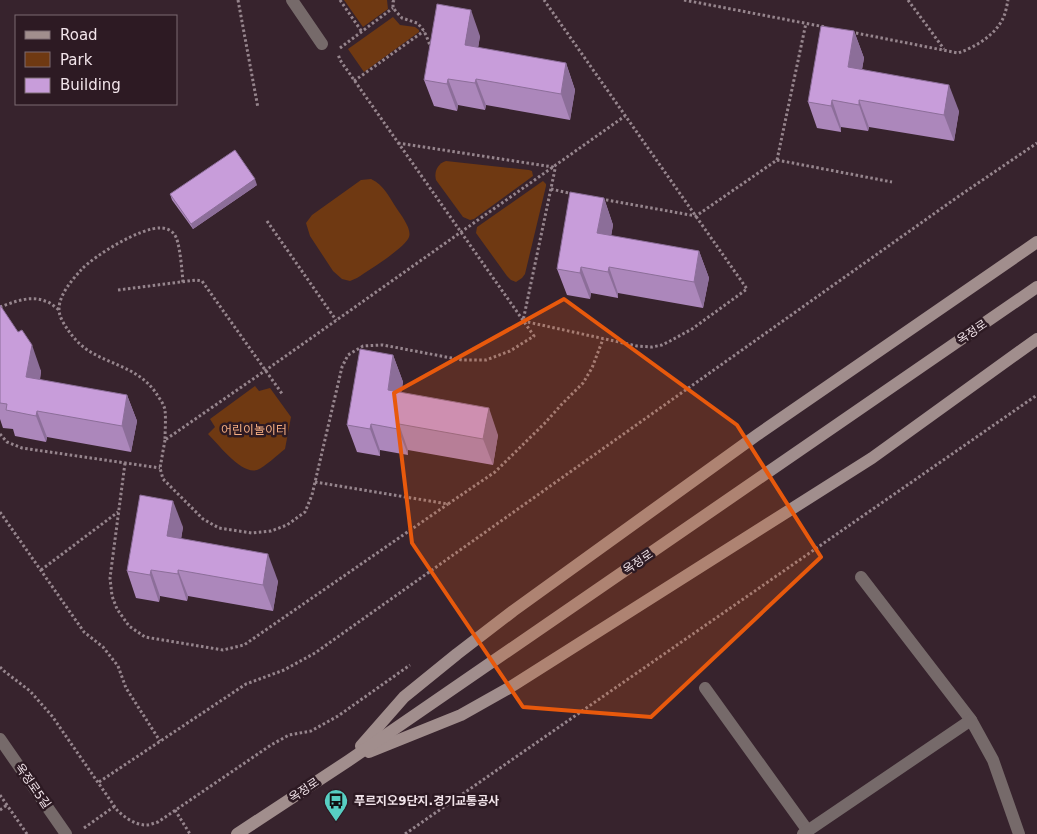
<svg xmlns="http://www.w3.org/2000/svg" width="1037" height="834" viewBox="0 0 1037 834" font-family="'DejaVu Sans','Noto Sans KR',sans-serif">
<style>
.green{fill:#6f3912}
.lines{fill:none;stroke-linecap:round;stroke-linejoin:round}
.path{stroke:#96858d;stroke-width:3;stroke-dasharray:2.5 2.5;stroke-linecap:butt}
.lane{stroke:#766a6a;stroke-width:12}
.street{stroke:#766a6a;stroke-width:12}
.secondary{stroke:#a18e8d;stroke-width:12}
.wall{fill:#ac87bb}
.shaded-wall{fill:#8c6e99}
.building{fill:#c89dda;stroke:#8c6e99}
.marked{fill:#e8590c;fill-opacity:0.2;stroke:#e8590c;stroke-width:4;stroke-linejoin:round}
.labels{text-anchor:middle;stroke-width:5;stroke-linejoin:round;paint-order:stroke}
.street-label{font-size:12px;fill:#f2e4ea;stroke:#2d1a23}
.park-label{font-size:12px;fill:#f6af83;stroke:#2d1a23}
.poi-label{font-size:12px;font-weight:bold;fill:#f2e4ea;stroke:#2d1a23;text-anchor:start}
</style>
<rect width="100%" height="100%" fill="#37232d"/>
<g class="green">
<polygon points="344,0 387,0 388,9 363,27"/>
<polygon points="393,17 400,25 415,27 419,30 419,32 364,72 348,49"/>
<path d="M446,161L529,170L532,171L533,176L474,219L470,220L463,217L436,180C434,172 437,164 446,161Z"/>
<path d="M371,179C384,185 389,197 397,209C401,215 412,229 409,237C406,247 368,271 357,278L350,281L342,279L333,271L310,236L306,223L312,215L361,180Z"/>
<polygon points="543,181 546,184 546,186 525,274 522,278 516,282 511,280 507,276 476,233 477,227 480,225 540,183"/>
<path d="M255,386L259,391L270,388L291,417L285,449C277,455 265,467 257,470C242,475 218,444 208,434L215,427L210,419Z"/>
</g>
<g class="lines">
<g class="path">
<polyline points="238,0 258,108"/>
<polyline points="340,0 362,32"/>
<polyline points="394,0 393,2 393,8 402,18 417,23 422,28 426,35 431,48"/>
<polyline points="684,0 825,27"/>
<polyline points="908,0 944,49"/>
<path d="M851,32L958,53C976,47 997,34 1004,16C1006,11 1007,5 1008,0"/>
<polyline points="340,48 393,8"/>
<polyline points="354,81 424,31"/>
<polyline points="398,143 553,167 555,169 554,174 523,321 637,346 652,347 662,345 670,341 692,329 747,289 544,0"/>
<polyline points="777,160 892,182"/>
<polyline points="551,189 573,194"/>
<polyline points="601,199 696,216 777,160 806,23"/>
<polyline points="267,221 336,320"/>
<path d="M183,282C182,272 180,240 174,234C171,230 166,228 161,228C141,227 95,255 81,270C72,280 59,295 59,309C59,317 64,324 68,330C73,337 79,344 86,349C111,366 138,367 156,393C159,398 164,404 165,410C166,419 165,431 165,440L266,370L625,116"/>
<polyline points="118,290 196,280 202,281 283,395"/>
<path d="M0,307C14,302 30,295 45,301C50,302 55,307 59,310"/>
<polyline points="0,434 7,442 22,448 160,468"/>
<polyline points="165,440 160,468 163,479 203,519 219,528 252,533 271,531 287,525 305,512 312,495 342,367 348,355 363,346 383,345 462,360 486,360 510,351 534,336 340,60 338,54"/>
<polyline points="125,463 110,578 112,596 117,609 129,626 145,637 223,650 244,645 448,504"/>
<polyline points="315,482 448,504 495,472 544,424 562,404 583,383 592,368 603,339"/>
<polyline points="0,512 84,632 103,647 118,666 126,688 160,741"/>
<polyline points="41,570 118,512"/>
<path d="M0,667L4,671L30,691L52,716L117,810C124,817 135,825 146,825C150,825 154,823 158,822L271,745L289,735L311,731L338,716L410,665"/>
<polyline points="99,782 246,684 284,670 315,653 959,196 1037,143"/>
<polyline points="0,795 27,834"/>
<polyline points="0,810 7,805"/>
<polyline points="175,810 190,834"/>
<polyline points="84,828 115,806"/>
<polyline points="405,834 1037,395"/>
</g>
<g class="lane">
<polyline points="292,0 322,44"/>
<polyline points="861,577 971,720"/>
<polyline points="705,688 808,831"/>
<polyline points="803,834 971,720 993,760 1019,834"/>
</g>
<polyline class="street" points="0,739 66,834"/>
<g class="secondary">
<polyline points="361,746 404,697 457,654 513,611 757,435 1037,242"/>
<polyline points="369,752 461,715 509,688 872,458 1037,339"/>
<polyline points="237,834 348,761 1037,287"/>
</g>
</g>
<g class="wall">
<polygon points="854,31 864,58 862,69 959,111 954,141 869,127 868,131 841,127 841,132 817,128 808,102"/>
<polygon points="480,36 478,48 566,63 575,90 570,120 486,105 485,110 458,105 457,111 434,106 424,80"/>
<polygon points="257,185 193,229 172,200 170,194"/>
<polygon points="604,198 613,225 611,236 699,251 709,278 703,308 618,293 618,298 591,293 590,299 567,295 557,269"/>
<polygon points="0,305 41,371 40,380 127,395 137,421 131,452 47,437 46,442 15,436 13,429 3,428 0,419"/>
<polygon points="393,355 403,382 401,393 498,435 493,465 408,450 408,455 380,450 380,456 357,452 347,425"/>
<polygon points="183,527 181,539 278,581 273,611 188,596 187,601 160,596 159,602 136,598 127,571"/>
</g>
<g class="shaded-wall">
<polygon points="471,10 480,36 474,72 465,45"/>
<polygon points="854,31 864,58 858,93 848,67"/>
<polygon points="566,63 575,90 570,120 561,94"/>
<polygon points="448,79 458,105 457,111 447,84"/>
<polygon points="476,79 486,105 485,110 475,83"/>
<polygon points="949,85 959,111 954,141 944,115"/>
<polygon points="832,100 841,127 841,132 831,106"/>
<polygon points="859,100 869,127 868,131 859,105"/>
<polygon points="255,179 257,185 193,229 191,224"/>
<polygon points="604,198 613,225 607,260 597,233"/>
<polygon points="699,251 709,278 703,308 694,282"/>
<polygon points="581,267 591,293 590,299 580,273"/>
<polygon points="609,267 618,293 618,298 608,272"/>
<polygon points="32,345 41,371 36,404 26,377"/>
<polygon points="393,355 403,382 397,417 388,390"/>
<polygon points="127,395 137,421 131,452 122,426"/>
<polygon points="489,408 498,435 493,465 483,439"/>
<polygon points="37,411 47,437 46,442 36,416"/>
<polygon points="371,424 380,450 380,456 370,429"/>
<polygon points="399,424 408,450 408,455 398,429"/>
<polygon points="173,501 183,527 177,563 167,536"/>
<polygon points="268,554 278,581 273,611 263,585"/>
<polygon points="151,570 160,596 159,602 150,575"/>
<polygon points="178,570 188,596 187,601 178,574"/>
</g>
<g class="building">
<polygon points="437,4 471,10 465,45 566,63 561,94 476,79 475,83 448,79 447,84 424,80"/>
<polygon points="821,26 854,31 848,67 949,85 944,115 859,100 859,105 832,100 831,106 808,102"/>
<polygon points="235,150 255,179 191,224 170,194"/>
<polygon points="570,192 604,198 597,233 699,251 694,282 609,267 608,272 581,267 580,273 557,269"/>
<polygon points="0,305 18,332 22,330 32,345 26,377 127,395 122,426 37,411 36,416 6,410 7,404 0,403"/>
<polygon points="360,349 393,355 388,390 489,408 483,439 399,424 398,429 371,424 370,429 347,425"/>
<polygon points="140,495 173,501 167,536 268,554 263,585 178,570 178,574 151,570 150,575 127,571"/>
</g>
<path class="marked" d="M564,299L737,425L821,557L651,717L523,707L412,543L394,393Z"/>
<defs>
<g id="bus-pin" transform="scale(1.25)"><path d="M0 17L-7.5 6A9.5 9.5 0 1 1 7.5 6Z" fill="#57cec2" stroke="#2d1a23"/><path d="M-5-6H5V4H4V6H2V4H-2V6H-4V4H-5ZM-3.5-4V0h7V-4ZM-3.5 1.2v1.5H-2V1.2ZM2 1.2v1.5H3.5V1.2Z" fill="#111"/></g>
</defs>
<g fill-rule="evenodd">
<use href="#bus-pin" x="336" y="801"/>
</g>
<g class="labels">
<g class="street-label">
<text transform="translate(972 332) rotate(-34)" y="4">옥정로</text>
<text transform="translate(638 562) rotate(-34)" y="4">옥정로</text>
<text transform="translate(33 786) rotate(55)" y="4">옥정로5길</text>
<text transform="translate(304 790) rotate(-34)" y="4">옥정로</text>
</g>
<g class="park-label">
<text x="254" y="434">어린이놀이터</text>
</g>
<g class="poi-label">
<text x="354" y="805">푸르지오9단지.경기교통공사</text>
</g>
</g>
<rect x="15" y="15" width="162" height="90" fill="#2d1a23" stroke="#7c6b73"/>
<rect x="25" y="31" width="25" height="8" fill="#a18e8d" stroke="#7c6b73"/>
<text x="60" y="40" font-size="15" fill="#f2e4ea">Road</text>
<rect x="25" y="52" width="25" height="15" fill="#6f3912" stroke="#7c6b73"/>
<text x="60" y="65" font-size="15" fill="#f2e4ea">Park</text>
<rect x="25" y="78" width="25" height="15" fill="#c89dda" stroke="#7c6b73"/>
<text x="60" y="90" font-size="15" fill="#f2e4ea">Building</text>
</svg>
